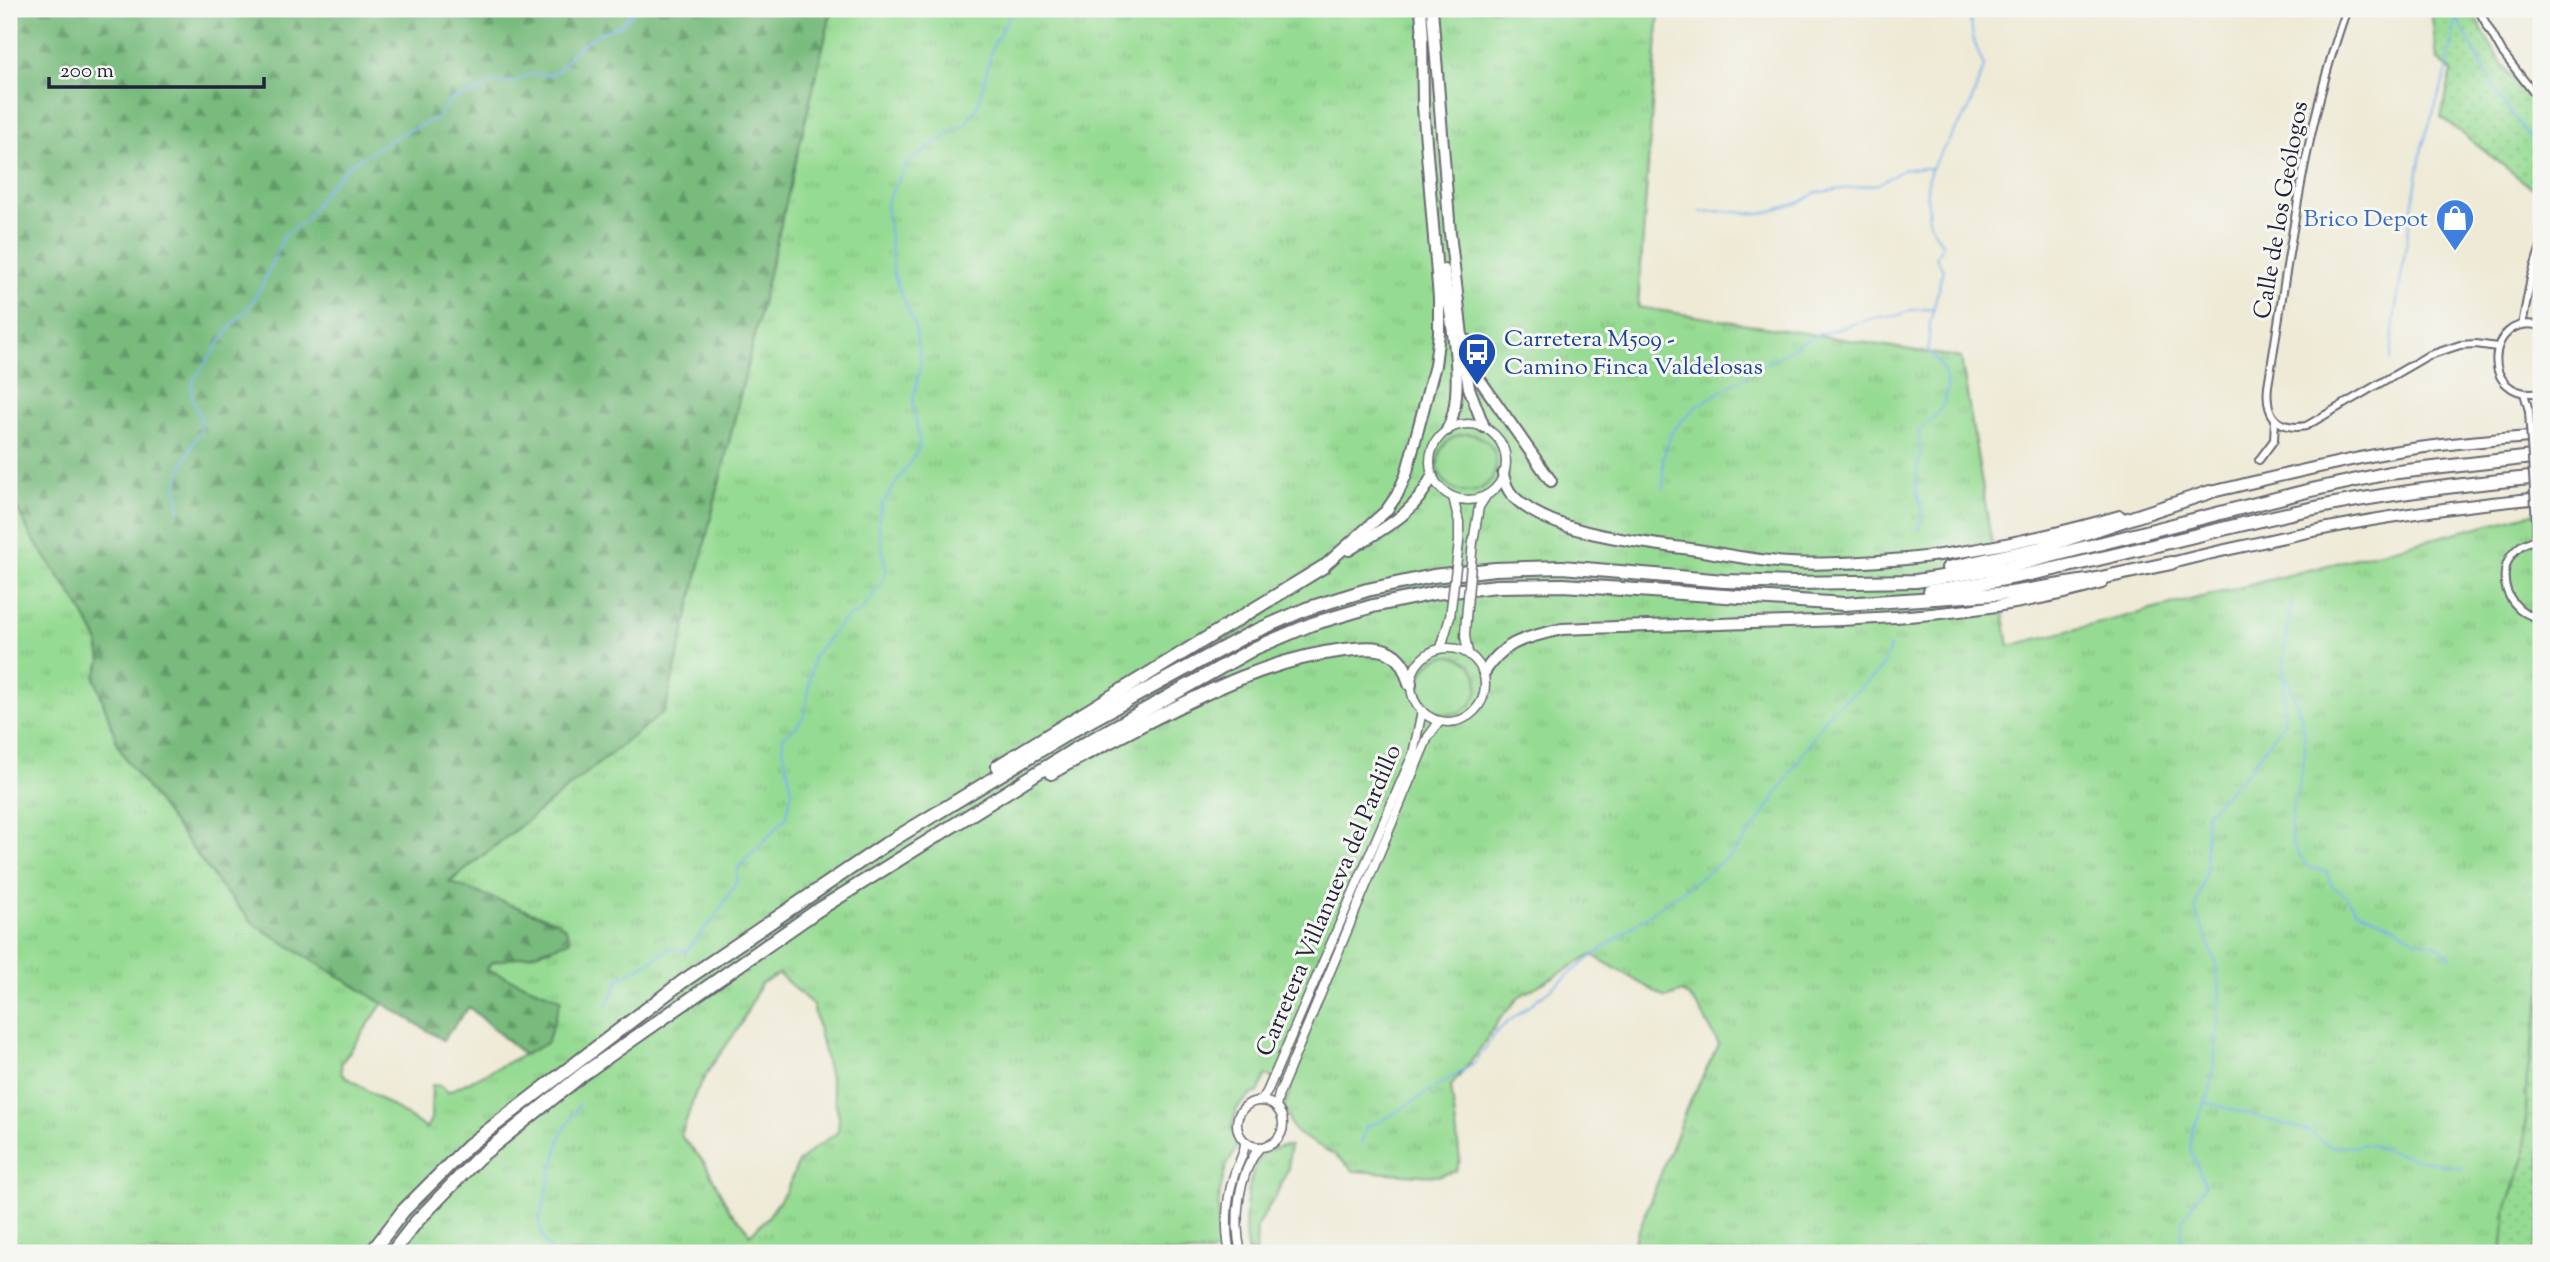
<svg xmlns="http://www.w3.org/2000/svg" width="2550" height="1262" viewBox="0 0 2550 1262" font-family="'Sorts Mill Goudy',serif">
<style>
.grass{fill:url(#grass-tufts);stroke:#5c7e67;stroke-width:2;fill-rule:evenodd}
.forest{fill:url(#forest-firs);stroke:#4d6e5c;stroke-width:2}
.park{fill:url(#park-dots);stroke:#5c7e67;stroke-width:2}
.garden{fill:#96db93;stroke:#5c7e67;stroke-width:2}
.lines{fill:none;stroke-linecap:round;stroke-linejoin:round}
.stream{stroke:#7cb3eb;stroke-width:2}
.minor-casing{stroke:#696871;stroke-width:10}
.tertiary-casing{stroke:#696871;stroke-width:11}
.trunk-casing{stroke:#696871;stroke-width:14}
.motorway-casing{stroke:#696871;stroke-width:16}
.minor{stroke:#fff;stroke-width:6}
.tertiary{stroke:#fff;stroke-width:8}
.trunk{stroke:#fff;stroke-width:10}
.motorway{stroke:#fff;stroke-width:12}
.minor-bridge-casing{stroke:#696871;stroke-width:10;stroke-linecap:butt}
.tertiary-bridge-casing{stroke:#696871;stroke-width:11;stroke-linecap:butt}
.minor-bridge{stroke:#fff;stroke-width:6}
.tertiary-bridge{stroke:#fff;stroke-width:8}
.labels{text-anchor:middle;stroke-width:6;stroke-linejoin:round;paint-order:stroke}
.street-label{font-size:24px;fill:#22223b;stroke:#f6f6f2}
.shop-label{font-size:24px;fill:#366cbe;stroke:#f6f6f2;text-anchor:end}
.transit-label{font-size:24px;fill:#164399;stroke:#f6f6f2;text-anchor:start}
</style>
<defs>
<pattern id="grass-tufts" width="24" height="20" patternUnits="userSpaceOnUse" patternTransform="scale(1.75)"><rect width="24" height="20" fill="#96db93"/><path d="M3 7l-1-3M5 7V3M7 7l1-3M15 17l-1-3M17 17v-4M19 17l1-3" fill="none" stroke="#81bc80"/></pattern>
<pattern id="forest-firs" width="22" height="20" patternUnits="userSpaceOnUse" patternTransform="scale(1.75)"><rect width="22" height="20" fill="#78bb7d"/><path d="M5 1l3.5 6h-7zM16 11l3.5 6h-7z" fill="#629868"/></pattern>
<pattern id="park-dots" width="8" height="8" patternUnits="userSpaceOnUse" patternTransform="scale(1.75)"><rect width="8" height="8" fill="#96db93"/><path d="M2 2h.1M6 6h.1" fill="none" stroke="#81bc80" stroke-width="1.8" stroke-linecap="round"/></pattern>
</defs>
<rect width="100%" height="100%" fill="#f6f6f2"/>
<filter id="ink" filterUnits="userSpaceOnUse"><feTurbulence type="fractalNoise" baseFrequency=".0143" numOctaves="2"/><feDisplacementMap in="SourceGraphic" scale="14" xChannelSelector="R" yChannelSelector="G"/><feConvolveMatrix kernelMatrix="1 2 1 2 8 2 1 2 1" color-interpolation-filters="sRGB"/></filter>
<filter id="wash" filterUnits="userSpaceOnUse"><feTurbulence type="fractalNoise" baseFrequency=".00686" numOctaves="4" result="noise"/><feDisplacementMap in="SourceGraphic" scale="28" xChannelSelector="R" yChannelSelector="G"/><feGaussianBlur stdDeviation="1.57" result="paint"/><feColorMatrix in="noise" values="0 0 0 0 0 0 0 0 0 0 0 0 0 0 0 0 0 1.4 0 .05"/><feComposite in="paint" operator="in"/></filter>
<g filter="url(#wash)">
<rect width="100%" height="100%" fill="#eeead6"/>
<g class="grass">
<path d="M832,9H1659L1638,307L1961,358L2009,646L2541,511V993L2527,1076L2525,1158L2507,1207L2502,1253H1630L1687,1107L1719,1045C1709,1028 1699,1001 1682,992L1666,998L1592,955L1520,996L1498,1021L1477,1054L1451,1086L1460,1160L1456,1171L1437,1176L1354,1171L1335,1155L1298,1134L1291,1125L1284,1106L1291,1088L1266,1075L1258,1092L1251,1095L1237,1108L1232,1127L1237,1146C1234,1154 1227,1162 1225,1171C1217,1198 1216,1226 1220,1253H9V492L31,536L78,604L98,640L101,661L95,678L118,745L127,761L222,888L255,925L383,1003L341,1064L342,1074L426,1128L431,1119L432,1085L441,1086L448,1092L547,1043L561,999L486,970L492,962L551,949L566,929L558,922L449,883L665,710ZM779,974L813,1005L839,1117L838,1132L812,1150L798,1163L786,1191L768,1217L750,1235L744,1225L730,1211L705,1163L681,1136L695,1094L710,1068L740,1026L761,983Z"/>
<path d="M1283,1146H1290L1288,1169L1276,1195L1257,1226L1256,1253H1248C1242,1229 1246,1175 1262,1155C1267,1149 1276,1148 1283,1146Z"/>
</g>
<polygon class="forest" points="9,9 832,9 665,711 449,882 558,922 566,929 570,940 567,942 529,955 492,962 486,969 561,999 547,1043 524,1055 469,1007 443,1040 255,925 222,888 127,761 118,745 95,678 101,661 98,640 78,604 31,536 9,492"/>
<g class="park">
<polygon points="2431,9 2470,9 2500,61 2536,108 2534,121 2541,137 2541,195 2441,117 2452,71 2437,59"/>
<polygon points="2541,993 2541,1219 2533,1253 2502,1253 2507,1207 2525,1158 2527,1076"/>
</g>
<g class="garden">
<circle cx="1467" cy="463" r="29"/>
<circle cx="1449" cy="685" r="29"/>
</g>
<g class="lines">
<g class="stream">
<polyline points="2452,9 2500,99 2541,151"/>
<polyline points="1701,212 1723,211 1762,214 1801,202 1815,193 1878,184 1905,169 1931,168"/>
<polyline points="2391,361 2394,320 2422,147 2447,71 2456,18"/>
<polyline points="1663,489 1663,458 1672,431 1697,406 1813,336 1878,317 1897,316 1911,310 1934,309"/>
<polyline points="179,511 177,486 181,471 193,443 201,431 200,416 192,396 193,381 231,327 249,307 263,284 285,234 304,222 325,191 348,166 362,157 403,133 437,118 450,100 477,92 487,84 517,81 529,74 549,75 558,71 575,50 597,34 621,25 635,9"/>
<path d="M1919,530L1922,511L1917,492V467L1921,456L1918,430C1951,409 1958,379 1928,351L1930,323L1943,269L1936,257L1943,245L1929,223L1927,187L1931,168L1968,111L1984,67L1974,41L1968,9"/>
<path d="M2285,675C2295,696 2306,725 2305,748C2305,777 2284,814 2293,844C2296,852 2303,860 2308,867L2327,872L2332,886L2345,895L2357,910L2396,927L2417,941L2437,945L2451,957"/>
<polyline points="607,1006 619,979 657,958 669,948 686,951 716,916 737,881 738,868 786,818 792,790 783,749 783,737 797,726 805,714 813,657 839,625 849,617 860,613 881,584 886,571 878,521 882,504 920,447 913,402 921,361 914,324 894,276 886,203 908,162 965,124 978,106 992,48 1013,9"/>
<polyline points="2205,1102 2308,1131 2329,1146 2354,1147 2367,1144 2413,1158 2463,1169"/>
<path d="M1361,1144L1366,1126L1380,1122L1475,1063L1498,1030L1603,948L1733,854L1756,826L1829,713C1851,692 1885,678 1890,646"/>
<polyline points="553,1253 543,1240 539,1223 561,1135 579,1105"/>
<polyline points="2182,1253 2182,1221 2205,1185 2190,1148 2192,1131 2210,1091 2215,1058 2220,991 2215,960 2195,910 2206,873 2206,813 2247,773 2284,722 2284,651 2292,600"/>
</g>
</g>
</g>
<g filter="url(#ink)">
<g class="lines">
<g class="minor-casing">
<g id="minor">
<path d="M2347,9C2303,130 2289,260 2268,386C2265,414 2276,431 2306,426L2427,356L2460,345L2476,344L2497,347"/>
<polyline points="2478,9 2502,52 2541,102"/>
<polyline points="2541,110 2539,122 2541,128"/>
<polyline points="2522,325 2531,278 2541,246"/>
<path d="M2541,326C2484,311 2479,404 2541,392"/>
<polyline points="2524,393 2529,411"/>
<polyline points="2537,410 2541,392"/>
<polyline points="2259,460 2274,440 2275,419"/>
<polyline points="2536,539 2536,523"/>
<path d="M2541,539C2492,544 2493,609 2541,619"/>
</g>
</g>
<g class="tertiary-casing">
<g id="tertiary">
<circle cx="1468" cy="462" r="38"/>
<polyline points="1453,497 1459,522 1459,542"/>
<polyline points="1473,542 1479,507 1486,496"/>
<polyline points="1466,618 1465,636 1468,653"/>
<circle cx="1448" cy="685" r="37"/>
<polyline points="1441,648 1450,617"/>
<polyline points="1261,1101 1267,1092 1413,754 1422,711"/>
<circle cx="1260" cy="1124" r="23"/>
<polyline points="1276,1107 1279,1094 1428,737 1440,721"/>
<path d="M1230,1253C1225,1230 1226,1202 1233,1179C1236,1166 1245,1155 1245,1142"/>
<path d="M1241,1253C1233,1220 1238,1174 1260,1147"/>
</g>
</g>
<g class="trunk-casing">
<g id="trunk">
<polyline points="1421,9 1423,37"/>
<polyline points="1432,9 1450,233 1466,370 1469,388 1484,427"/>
<path d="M1444,270C1449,313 1468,392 1447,430"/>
<polyline points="1469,341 1478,377 1551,481"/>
<path d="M1503,474C1505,483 1507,490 1514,497C1550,534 1640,542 1690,549C1723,554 1756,561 1790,563C1828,565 1868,562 1906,559C1979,552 2050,536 2120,516"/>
<path d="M2203,494C2264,480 2325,464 2386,453C2438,444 2489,440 2541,436"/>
<path d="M1349,550C1383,528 1415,515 1432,476"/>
<path d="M2165,565C2192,557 2221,551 2249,545C2346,522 2442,507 2541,498"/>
<polyline points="1323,567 1386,511 1397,495 1406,475 1435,365 1439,333 1439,298 1423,106 1422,32"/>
<path d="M1484,673C1504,640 1526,638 1562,629C1615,627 1668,625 1721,624C1849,620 1979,619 2102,583"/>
</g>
</g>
<g class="motorway-casing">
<g id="motorway">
<polyline points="1948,568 2040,548 2210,492"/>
<path d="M1930,591C2060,574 2182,536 2310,509C2386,493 2463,484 2541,477"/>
<polyline points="998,766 1323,567"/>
<path d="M1051,773C1081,755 1114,740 1145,723C1210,690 1272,659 1344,650C1358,649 1373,646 1386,651C1401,657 1406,670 1410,684"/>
<polyline points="371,1253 403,1211 469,1145 682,982 886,844 1075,729 1249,634 1306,609 1367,590 1433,576 1495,569 1562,567 1724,581 1794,583 1916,581 2008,567 2307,491 2389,473 2541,456"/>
<polyline points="392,1253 416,1222 478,1158 583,1074 815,912 1072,751 1255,648 1312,624 1373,606 1435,593 1497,586 1563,585 1844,604 2011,593 2087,581 2171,563"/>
</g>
</g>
<use href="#minor" class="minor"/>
<use href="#tertiary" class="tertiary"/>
<use href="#trunk" class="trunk"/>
<use href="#motorway" class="motorway"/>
<g class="minor-bridge-casing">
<g id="minor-bridge">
<polyline points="2537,410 2541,480"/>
<polyline points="2529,411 2536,523"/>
</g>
</g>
<g class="tertiary-bridge-casing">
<g id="tertiary-bridge">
<polyline points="1450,617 1459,542"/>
<polyline points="1466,618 1473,542"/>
</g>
</g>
<use href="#minor-bridge" class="minor-bridge"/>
<use href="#tertiary-bridge" class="tertiary-bridge"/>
</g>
</g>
<defs>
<g id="shop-pin" transform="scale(2.0125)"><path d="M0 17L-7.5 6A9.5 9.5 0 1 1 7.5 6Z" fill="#3f7fe0" stroke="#f6f6f2"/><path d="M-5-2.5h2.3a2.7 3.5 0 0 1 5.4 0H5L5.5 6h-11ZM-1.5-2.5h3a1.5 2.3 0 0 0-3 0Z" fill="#fff"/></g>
<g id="bus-pin" transform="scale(2.0125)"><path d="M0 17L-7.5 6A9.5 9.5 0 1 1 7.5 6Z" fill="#1a4fb4" stroke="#f6f6f2"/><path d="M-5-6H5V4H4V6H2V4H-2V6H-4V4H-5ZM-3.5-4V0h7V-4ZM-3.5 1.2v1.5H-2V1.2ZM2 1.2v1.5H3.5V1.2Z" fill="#fff"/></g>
</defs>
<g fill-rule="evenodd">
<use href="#shop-pin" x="2455" y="218"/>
<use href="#bus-pin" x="1477" y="352"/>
</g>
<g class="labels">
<g class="street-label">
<text transform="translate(2280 210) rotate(-80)" y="8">Calle de los Geólogos</text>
<text transform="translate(1328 900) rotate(-67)" y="8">Carretera Villanueva del Pardillo</text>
</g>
<g class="shop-label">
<text x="2428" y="226">Brico Depot</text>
</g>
<g class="transit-label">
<text x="1504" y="346">Carretera M509 -<tspan x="1504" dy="28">Camino Finca Valdelosas</tspan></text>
</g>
</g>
<rect width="2550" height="1262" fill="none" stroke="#f6f6f2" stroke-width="35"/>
<path d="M49 77v10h215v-10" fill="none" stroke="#22223b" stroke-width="3.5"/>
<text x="60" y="77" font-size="21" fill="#22223b" stroke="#f6f6f2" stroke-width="5" paint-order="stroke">200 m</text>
</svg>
